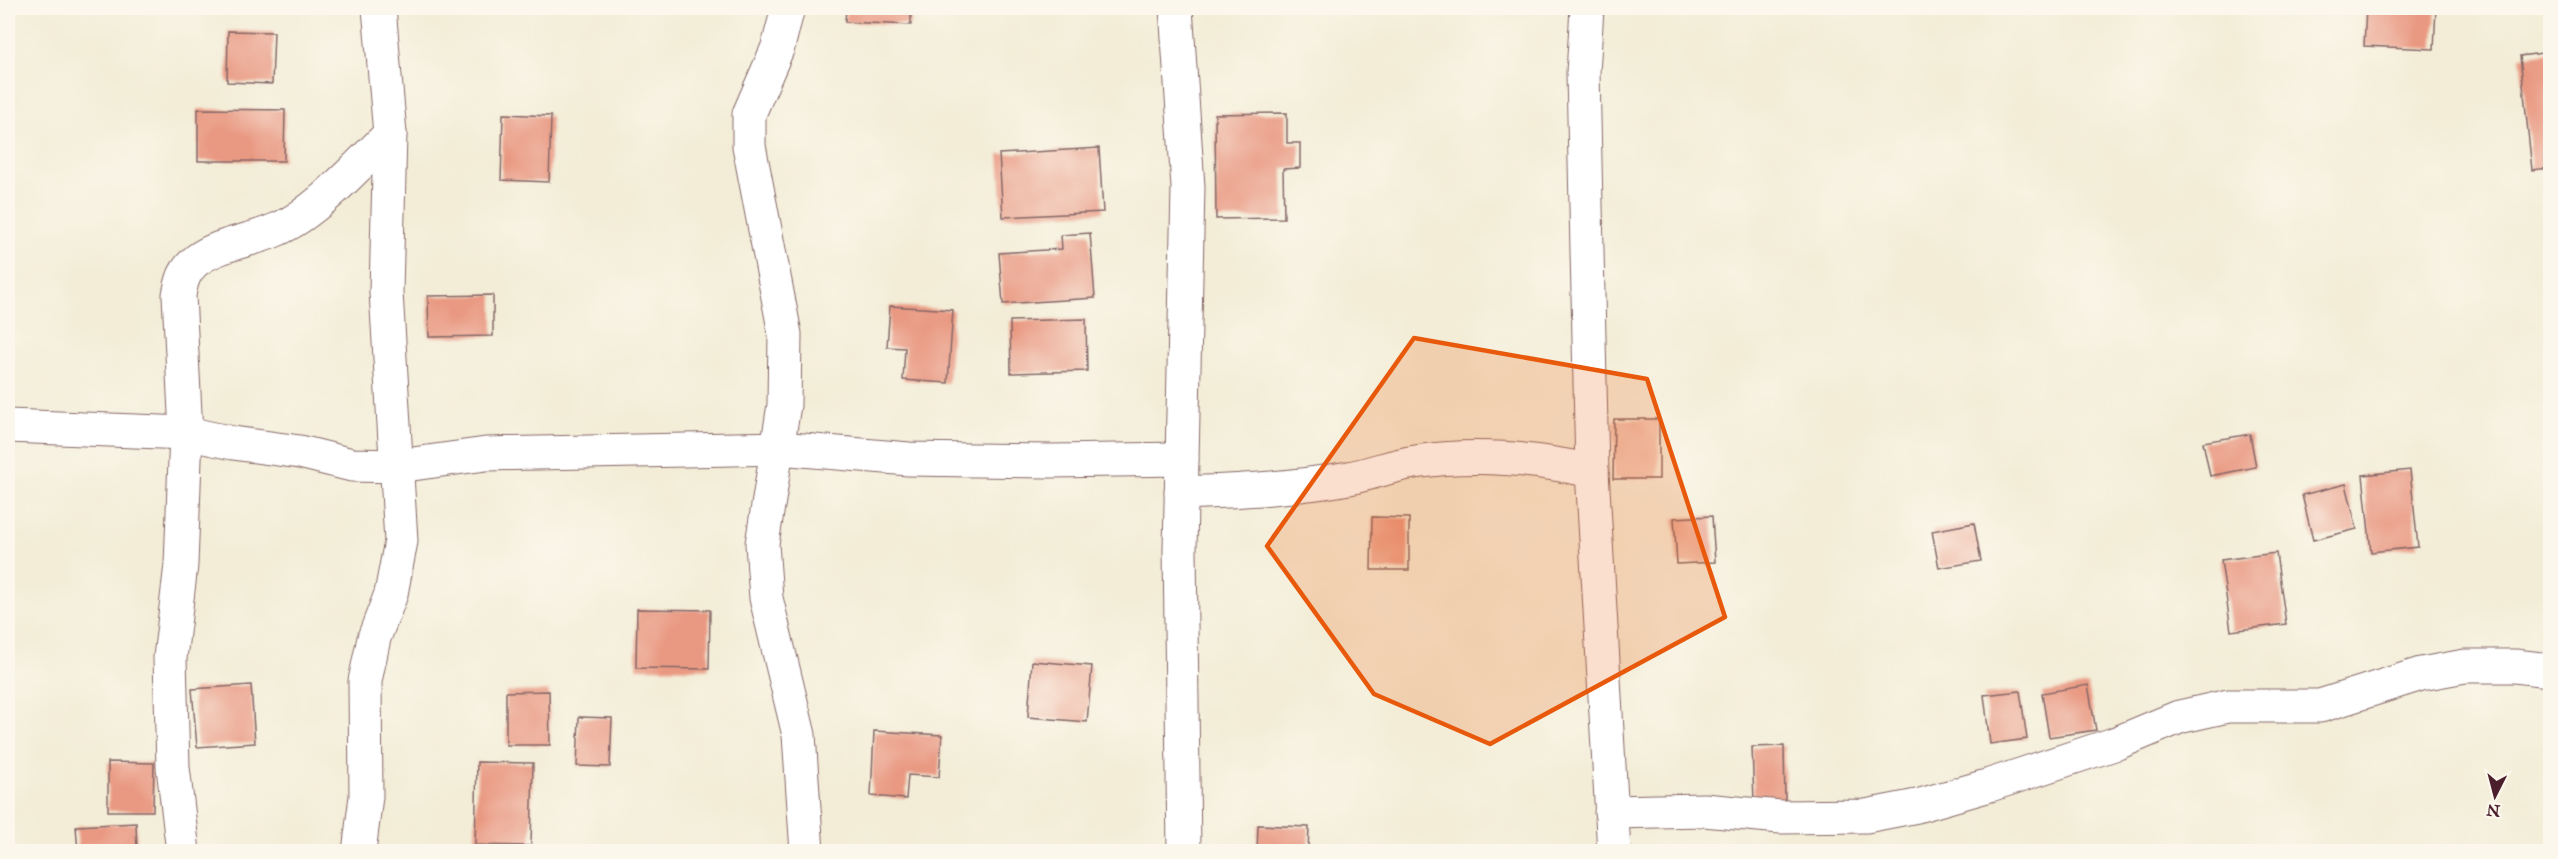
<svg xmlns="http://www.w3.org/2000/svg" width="2558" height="859" viewBox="0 0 2558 859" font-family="'IM FELL Great Primer',serif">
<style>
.building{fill:#e99982}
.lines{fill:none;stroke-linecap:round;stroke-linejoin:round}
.minor-casing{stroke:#856767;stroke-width:35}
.minor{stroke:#fff;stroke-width:33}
.marked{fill:#e8590c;fill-opacity:0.2;stroke:#e8590c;stroke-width:4.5;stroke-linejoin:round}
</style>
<rect width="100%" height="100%" fill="#fbf7ec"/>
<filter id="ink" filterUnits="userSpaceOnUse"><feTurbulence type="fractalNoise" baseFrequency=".0167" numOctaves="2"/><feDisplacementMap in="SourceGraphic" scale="12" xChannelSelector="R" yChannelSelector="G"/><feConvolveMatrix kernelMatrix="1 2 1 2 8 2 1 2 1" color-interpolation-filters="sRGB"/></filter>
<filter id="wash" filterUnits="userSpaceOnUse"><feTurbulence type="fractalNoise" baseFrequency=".008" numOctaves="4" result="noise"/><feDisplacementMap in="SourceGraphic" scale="24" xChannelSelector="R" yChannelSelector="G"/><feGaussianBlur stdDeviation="1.35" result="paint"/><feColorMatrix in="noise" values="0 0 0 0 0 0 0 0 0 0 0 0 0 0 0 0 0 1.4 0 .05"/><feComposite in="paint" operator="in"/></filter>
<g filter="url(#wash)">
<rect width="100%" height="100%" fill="#f3edd7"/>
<g id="blocks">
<g class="building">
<polygon points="846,8 911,8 911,25 845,22"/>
<polygon points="2366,8 2436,8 2434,49 2364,46"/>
<polygon points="228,31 274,32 272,84 227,82"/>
<polygon points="2550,52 2550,168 2532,170 2520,56"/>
<polygon points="198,109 285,110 284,161 198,161"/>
<polygon points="1287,113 1287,143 1300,143 1300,168 1283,169 1284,218 1216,219 1215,114"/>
<polygon points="503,114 551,116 549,182 501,180"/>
<polygon points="1099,148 1103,212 1003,217 999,154"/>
<polygon points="1090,233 1095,298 1003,304 999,253 1062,249 1061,235"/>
<polygon points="493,295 493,336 429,337 428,296"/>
<polygon points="890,306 953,310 948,383 903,380 905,348 887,347"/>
<polygon points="1086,319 1087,371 1011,373 1010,321"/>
<polygon points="1614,419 1659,419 1659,479 1613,479"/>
<polygon points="2250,434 2256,467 2210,476 2203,442"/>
<polygon points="2410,470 2418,547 2371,552 2363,475"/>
<polygon points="2346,484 2357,529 2313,540 2302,495"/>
<polygon points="1712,516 1715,562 1677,564 1674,518"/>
<polygon points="1372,517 1409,518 1409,570 1371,570"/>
<polygon points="1974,523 1981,561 1939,568 1932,531"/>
<polygon points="2276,553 2286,624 2231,631 2221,560"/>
<polygon points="637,609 710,610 709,669 636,668"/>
<polygon points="1032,661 1092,666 1087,722 1028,717"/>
<polygon points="251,685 255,743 197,747 192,689"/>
<polygon points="2088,685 2096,730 2049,737 2042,693"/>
<polygon points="549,691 550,745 506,745 506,692"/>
<polygon points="2020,691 2027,739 1990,744 1984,695"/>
<polygon points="579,717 612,718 610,767 577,766"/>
<polygon points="874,731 942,735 939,777 908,775 906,799 871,796"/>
<polygon points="1784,746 1785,801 1754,802 1752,747"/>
<polygon points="108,762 154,763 153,811 108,811"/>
<polygon points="477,762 533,763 531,846 475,845"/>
<polygon points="136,823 137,852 78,852 76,826"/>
<polygon points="1258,825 1309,827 1308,852 1257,852"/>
</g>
</g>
</g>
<g filter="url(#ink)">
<use href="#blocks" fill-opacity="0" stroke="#856767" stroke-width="1.5"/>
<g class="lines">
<g class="minor-casing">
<g id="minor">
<polyline points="788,8 778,47 749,114 749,146 785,334 784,405 762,544 766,598 799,735 807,852"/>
<polyline points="1176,8 1188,187 1180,550 1184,852"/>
<polyline points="1587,8 1583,73 1592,471 1614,852"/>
<polyline points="8,426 186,433 233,443 300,452 352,465 398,466 486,454 779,448 909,459 1051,461 1182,459"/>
<path d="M1181,493C1238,491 1293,488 1349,478C1371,474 1393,465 1415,462C1475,453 1533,458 1592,471"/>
<polyline points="1611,812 1704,810 1781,817 1866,816 1917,806 1990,785 2117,743 2179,717 2228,706 2320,706 2421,674 2465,666 2515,666 2550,670"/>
<path d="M183,852L173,767L170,658L181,565L186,433L179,295C182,279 184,271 197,260C220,243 253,241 278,229C316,213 360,163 390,134"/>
<polyline points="359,852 366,796 365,681 374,638 391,594 401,541 386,292 390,134 379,8"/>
</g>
</g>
<use href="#minor" class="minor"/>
</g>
</g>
<path class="marked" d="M1414,338L1647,379L1725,617L1490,744L1374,694L1267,546Z"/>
<rect width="2558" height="859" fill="none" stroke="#fbf7ec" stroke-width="30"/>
<g transform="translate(2495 796) rotate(186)" stroke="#fbf7ec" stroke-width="4.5" paint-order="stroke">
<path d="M0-4.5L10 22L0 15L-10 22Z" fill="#4a1f2b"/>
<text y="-9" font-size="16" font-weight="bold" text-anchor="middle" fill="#4a1f2b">N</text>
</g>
</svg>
